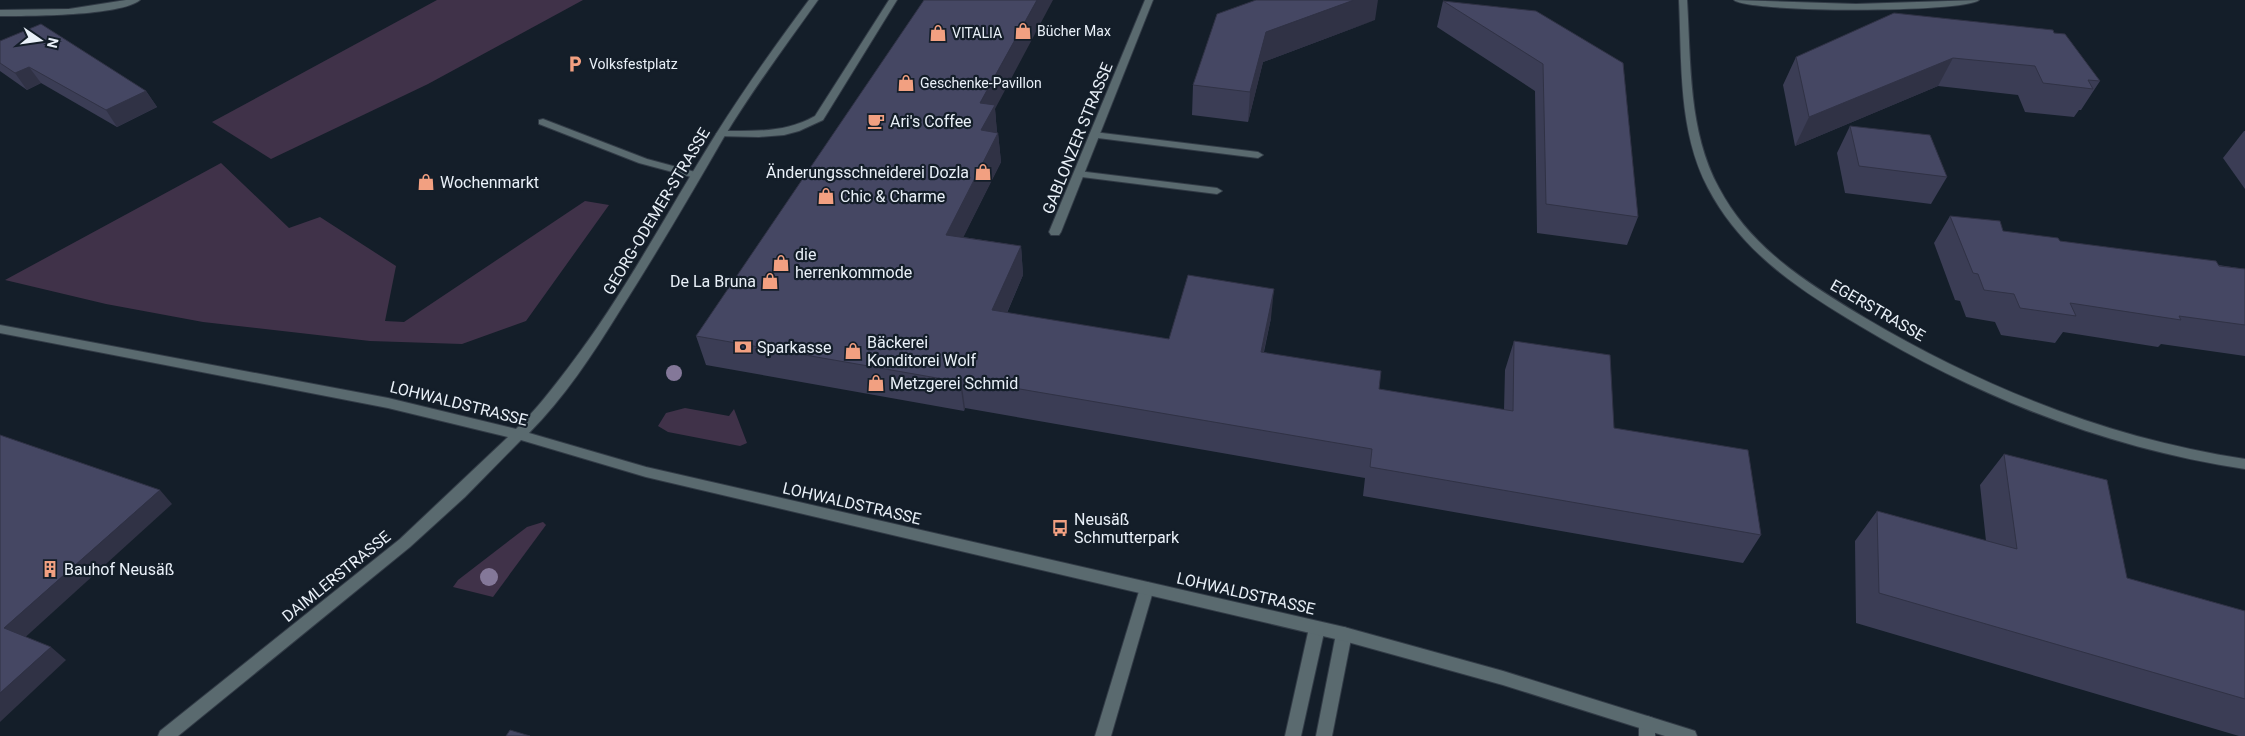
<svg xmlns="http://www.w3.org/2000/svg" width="2245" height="736" viewBox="0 0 2245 736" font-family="Roboto,sans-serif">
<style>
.green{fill:#403249}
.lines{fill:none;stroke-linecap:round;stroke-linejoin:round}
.service-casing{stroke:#323b46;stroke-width:2}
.minor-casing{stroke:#323b46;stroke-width:2}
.tertiary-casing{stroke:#323b46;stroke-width:2}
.service{fill:#5a6a6f;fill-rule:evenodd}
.minor{fill:#5a6a6f;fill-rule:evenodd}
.tertiary{fill:#5a6a6f;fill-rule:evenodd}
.tree{fill:#847899}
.wall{fill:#3b3d55}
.shaded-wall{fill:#303245}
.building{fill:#454763;stroke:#303245}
.labels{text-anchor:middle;stroke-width:4.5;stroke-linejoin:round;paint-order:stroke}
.far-poi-label{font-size:14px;fill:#e9f0f8;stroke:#141e29;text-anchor:start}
.poi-label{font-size:16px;fill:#e9f0f8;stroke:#141e29;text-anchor:start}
.street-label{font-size:16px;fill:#e9f0f8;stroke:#141e29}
</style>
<rect width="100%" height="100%" fill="#141e29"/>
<g class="green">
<polygon points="437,0 583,0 428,84 271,159 212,122"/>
<polygon points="221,163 289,228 320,217 396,266 385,321 404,322 585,201 609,205 526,321 462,344 370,341 203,322 106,304 5,280"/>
<polygon points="685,408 729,416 734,409 747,443 740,446 668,432 658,426 666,413"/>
<polygon points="543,522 546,525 493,597 453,587 458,580 527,527"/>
</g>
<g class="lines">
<g class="service-casing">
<g id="service">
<path d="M889,0H897L823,120L799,131L784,135L759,137L717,136L716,134L721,131C754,131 785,133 815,116Z"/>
<polygon points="543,119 647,159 699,173 700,175 695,178 639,163 539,124 539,120"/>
<polygon points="1094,132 1258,152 1263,155 1258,158 1090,137 1089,135"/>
<polygon points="1078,171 1217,188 1222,191 1217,194 1074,176 1074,172"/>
<polygon points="1147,582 1152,584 1154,588 1111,736 1095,736 1140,588 1142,584"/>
<polygon points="1317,622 1322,623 1325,628 1301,736 1285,736 1309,628 1312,623"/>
<polygon points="1344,627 1349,629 1352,634 1332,736 1316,736 1336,634 1339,629"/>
<polygon points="1647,716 1653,718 1655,723 1655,736 1639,736 1639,723 1641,718"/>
</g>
</g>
<g class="minor-casing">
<g id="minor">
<path d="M126,0H140C121,16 28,16 0,16V10L69,9Z"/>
<polygon points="1145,0 1153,0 1061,232 1059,235 1051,235 1049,232"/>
<path d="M1679,0H1687C1691,63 1688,131 1719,188C1751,249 1810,285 1867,319C1984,388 2111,439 2245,459V469C2109,449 1978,397 1860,326C1800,290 1742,253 1708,188C1678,131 1682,63 1679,0Z"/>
<path d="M1734,0L1856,4L1979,0C1964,13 1749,13 1734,0Z"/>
</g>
</g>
<g class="tertiary-casing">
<path id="tertiary" d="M809,0H818C786,45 753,89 724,137C690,196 656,254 619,312C593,354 564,398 529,433L646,467L1344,627L1503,671L1689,729L1695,731L1697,736H1665L1503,685L1344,641L646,477L521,440L465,497L410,547L178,736H158L160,731L400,539L508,437L388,408L0,333V325L388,398L516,429C536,410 551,390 568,368C624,295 667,212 716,134C745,88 777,43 809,0Z"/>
</g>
<use href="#service" class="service"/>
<use href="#minor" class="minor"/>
<use href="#tertiary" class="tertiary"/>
</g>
<g class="tree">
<circle cx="674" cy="373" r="8"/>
<circle cx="489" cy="577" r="9"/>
</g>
<g class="wall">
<polygon points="1443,1 1623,63 1638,217 1627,245 1537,233 1535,91 1437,27"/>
<polygon points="1375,20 1263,62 1248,122 1192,115 1193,85"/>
<polygon points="2054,33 2100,81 2081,110 2079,110 2074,117 2025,112 2018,95 1938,86 1795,146 1783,85 1796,57"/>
<polygon points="0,41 146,91 157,107 117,127 41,83 27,90 0,71"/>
<polygon points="995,109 997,133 998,133 1001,162 963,237 1021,246 1023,275 1007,313 1169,339 1271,318 1264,352 1379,389 1504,410 1505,370 1514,341 1614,428 1761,535 1743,563 1363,496 1365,478 965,408 964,411 706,365 696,336"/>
<polygon points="1850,126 1947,177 1931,204 1845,193 1837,153"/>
<polygon points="2244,131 2245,131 2245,189 2223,158"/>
<polygon points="1950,216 2003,231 2060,241 2245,269 2245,356 2161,344 2158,347 2063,332 2055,343 2001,335 1995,322 1966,317 1960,301 1955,300 1934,243"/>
<polygon points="2004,454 2127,578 2245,611 2245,736 2239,736 1856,623 1855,541 1877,511 1986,541 1980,485"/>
</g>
<g class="shaded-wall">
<polygon points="1037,0 1053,0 995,109 997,133 981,130 980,103"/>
<polygon points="1354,0 1378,0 1375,20 1263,62 1248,122 1250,92 1266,32"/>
<polygon points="1953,58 1938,86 1795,146 1809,117"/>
<polygon points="29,67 41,83 27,90 15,73"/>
<polygon points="146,91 157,107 117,127 106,110"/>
<polygon points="998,133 1001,162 950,264 946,235"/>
<polygon points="1021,246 1023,275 995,340 992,310"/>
<polygon points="1274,289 1271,318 1257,381 1261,352"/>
<polygon points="961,379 965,408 964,411 960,382"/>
<polygon points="160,490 172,504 20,642 4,628"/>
<polygon points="51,647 66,660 0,722 0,693"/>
</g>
<g class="building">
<polygon points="924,0 1037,0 980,103 995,105 981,130 998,133 946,235 1021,246 992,310 1169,339 1188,275 1274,289 1261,352 1381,371 1379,389 1513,411 1514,341 1610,355 1614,428 1748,450 1761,535 1370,467 1372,449 961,379 960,382 696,336"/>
<polygon points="1256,0 1354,0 1266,32 1250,92 1193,85 1217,14"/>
<polygon points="1443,1 1536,11 1623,63 1638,217 1546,204 1543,64"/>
<polygon points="1894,13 2053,30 2054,33 2065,34 2100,81 2088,80 2093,89 2043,83 2035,66 1953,58 1809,117 1796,57"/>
<polygon points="41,24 146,91 106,110 29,67 15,73 0,63 0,41"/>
<polygon points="1850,126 1930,135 1947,177 1859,166"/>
<polygon points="1950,216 2000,221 2003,231 2058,238 2060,241 2216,261 2219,266 2245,269 2245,325 2179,316 2181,320 2070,303 2076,316 2020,308 2014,294 1984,290 1978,274 1973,273"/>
<polygon points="0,435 160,490 4,628 51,647 0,693"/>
<polygon points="2004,454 2107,480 2127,578 2245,611 2245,699 1879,593 1877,511 2017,549"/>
<polygon points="510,730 530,736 506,736"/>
</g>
<defs>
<g id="shop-bare" transform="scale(1.35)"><path d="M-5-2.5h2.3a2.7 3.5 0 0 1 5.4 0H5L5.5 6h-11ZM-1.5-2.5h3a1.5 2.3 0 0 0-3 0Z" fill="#f2a081" stroke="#141e29" stroke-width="2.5" paint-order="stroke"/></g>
<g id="parking-bare" transform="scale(1.35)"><path d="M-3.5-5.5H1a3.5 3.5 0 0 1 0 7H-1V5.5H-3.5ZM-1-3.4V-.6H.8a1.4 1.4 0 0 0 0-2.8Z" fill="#f2a081" stroke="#141e29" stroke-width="2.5" paint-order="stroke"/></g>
<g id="cafe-bare" transform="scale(1.35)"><path d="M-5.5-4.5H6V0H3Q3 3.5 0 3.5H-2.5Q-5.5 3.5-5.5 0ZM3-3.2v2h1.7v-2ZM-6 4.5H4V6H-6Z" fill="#f2a081" stroke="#141e29" stroke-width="2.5" paint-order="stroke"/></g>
<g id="bank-bare" transform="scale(1.35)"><path d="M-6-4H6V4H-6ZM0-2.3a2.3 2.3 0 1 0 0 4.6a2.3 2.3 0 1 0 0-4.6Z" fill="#f2a081" stroke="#141e29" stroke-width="2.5" paint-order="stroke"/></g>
<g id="bus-bare" transform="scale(1.35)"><path d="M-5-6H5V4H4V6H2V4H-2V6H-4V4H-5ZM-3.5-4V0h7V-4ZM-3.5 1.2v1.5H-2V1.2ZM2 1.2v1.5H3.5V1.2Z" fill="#f2a081" stroke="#141e29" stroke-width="2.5" paint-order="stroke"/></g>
<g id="building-bare" transform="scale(1.35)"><path d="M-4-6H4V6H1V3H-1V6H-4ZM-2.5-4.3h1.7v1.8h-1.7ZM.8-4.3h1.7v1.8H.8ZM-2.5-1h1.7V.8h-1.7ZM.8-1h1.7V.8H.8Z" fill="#f2a081" stroke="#141e29" stroke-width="2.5" paint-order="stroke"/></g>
</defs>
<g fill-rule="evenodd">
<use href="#shop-bare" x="1023" y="31"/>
<use href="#shop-bare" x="938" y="33"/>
<use href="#parking-bare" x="575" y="64"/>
<use href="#shop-bare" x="906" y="83"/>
<use href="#cafe-bare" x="876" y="121"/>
<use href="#shop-bare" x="983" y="172"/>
<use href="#shop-bare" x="426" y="182"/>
<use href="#shop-bare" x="826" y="196"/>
<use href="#shop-bare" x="781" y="263"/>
<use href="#shop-bare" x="770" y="281"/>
<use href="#bank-bare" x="743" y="347"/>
<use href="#shop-bare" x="853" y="351"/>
<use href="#shop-bare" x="876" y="383"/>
<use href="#bus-bare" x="1060" y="528"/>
<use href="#building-bare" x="50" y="569"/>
</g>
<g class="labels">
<g class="far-poi-label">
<text x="1037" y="36">Bücher Max</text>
<text x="952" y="38">VITALIA</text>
<text x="589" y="69">Volksfestplatz</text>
<text x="920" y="88">Geschenke-Pavillon</text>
</g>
<g class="poi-label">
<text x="890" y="127">Ari's Coffee</text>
<text x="969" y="178" text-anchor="end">Änderungsschneiderei Dozla</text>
<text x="440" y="188">Wochenmarkt</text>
<text x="840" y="202">Chic &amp; Charme</text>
<text x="795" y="260">die<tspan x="795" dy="18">herrenkommode</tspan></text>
<text x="756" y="287" text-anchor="end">De La Bruna</text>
<text x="867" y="348">Bäckerei<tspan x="867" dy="18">Konditorei Wolf</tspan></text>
<text x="757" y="353">Sparkasse</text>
<text x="890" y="389">Metzgerei Schmid</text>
<text x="1074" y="525">Neusäß<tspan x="1074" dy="18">Schmutterpark</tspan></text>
<text x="64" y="575">Bauhof Neusäß</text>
</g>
<g class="street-label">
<text transform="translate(1077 138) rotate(-68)" y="6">GABLONZER STRASSE</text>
<text transform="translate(656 211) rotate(-59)" y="6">GEORG-ODEMER-STRASSE</text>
<text transform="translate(1878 310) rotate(30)" y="6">EGERSTRASSE</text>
<text transform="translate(459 403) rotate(14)" y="6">LOHWALDSTRASSE</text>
<text transform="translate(852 503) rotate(13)" y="6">LOHWALDSTRASSE</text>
<text transform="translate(336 576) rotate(-39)" y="6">DAIMLERSTRASSE</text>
<text transform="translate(1246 593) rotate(13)" y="6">LOHWALDSTRASSE</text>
</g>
</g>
<g transform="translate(40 40) rotate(103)" stroke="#141e29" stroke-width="4" paint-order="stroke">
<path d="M0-4L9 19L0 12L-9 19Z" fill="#e9f0f8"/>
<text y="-8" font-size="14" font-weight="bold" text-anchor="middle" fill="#e9f0f8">N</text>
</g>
</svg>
